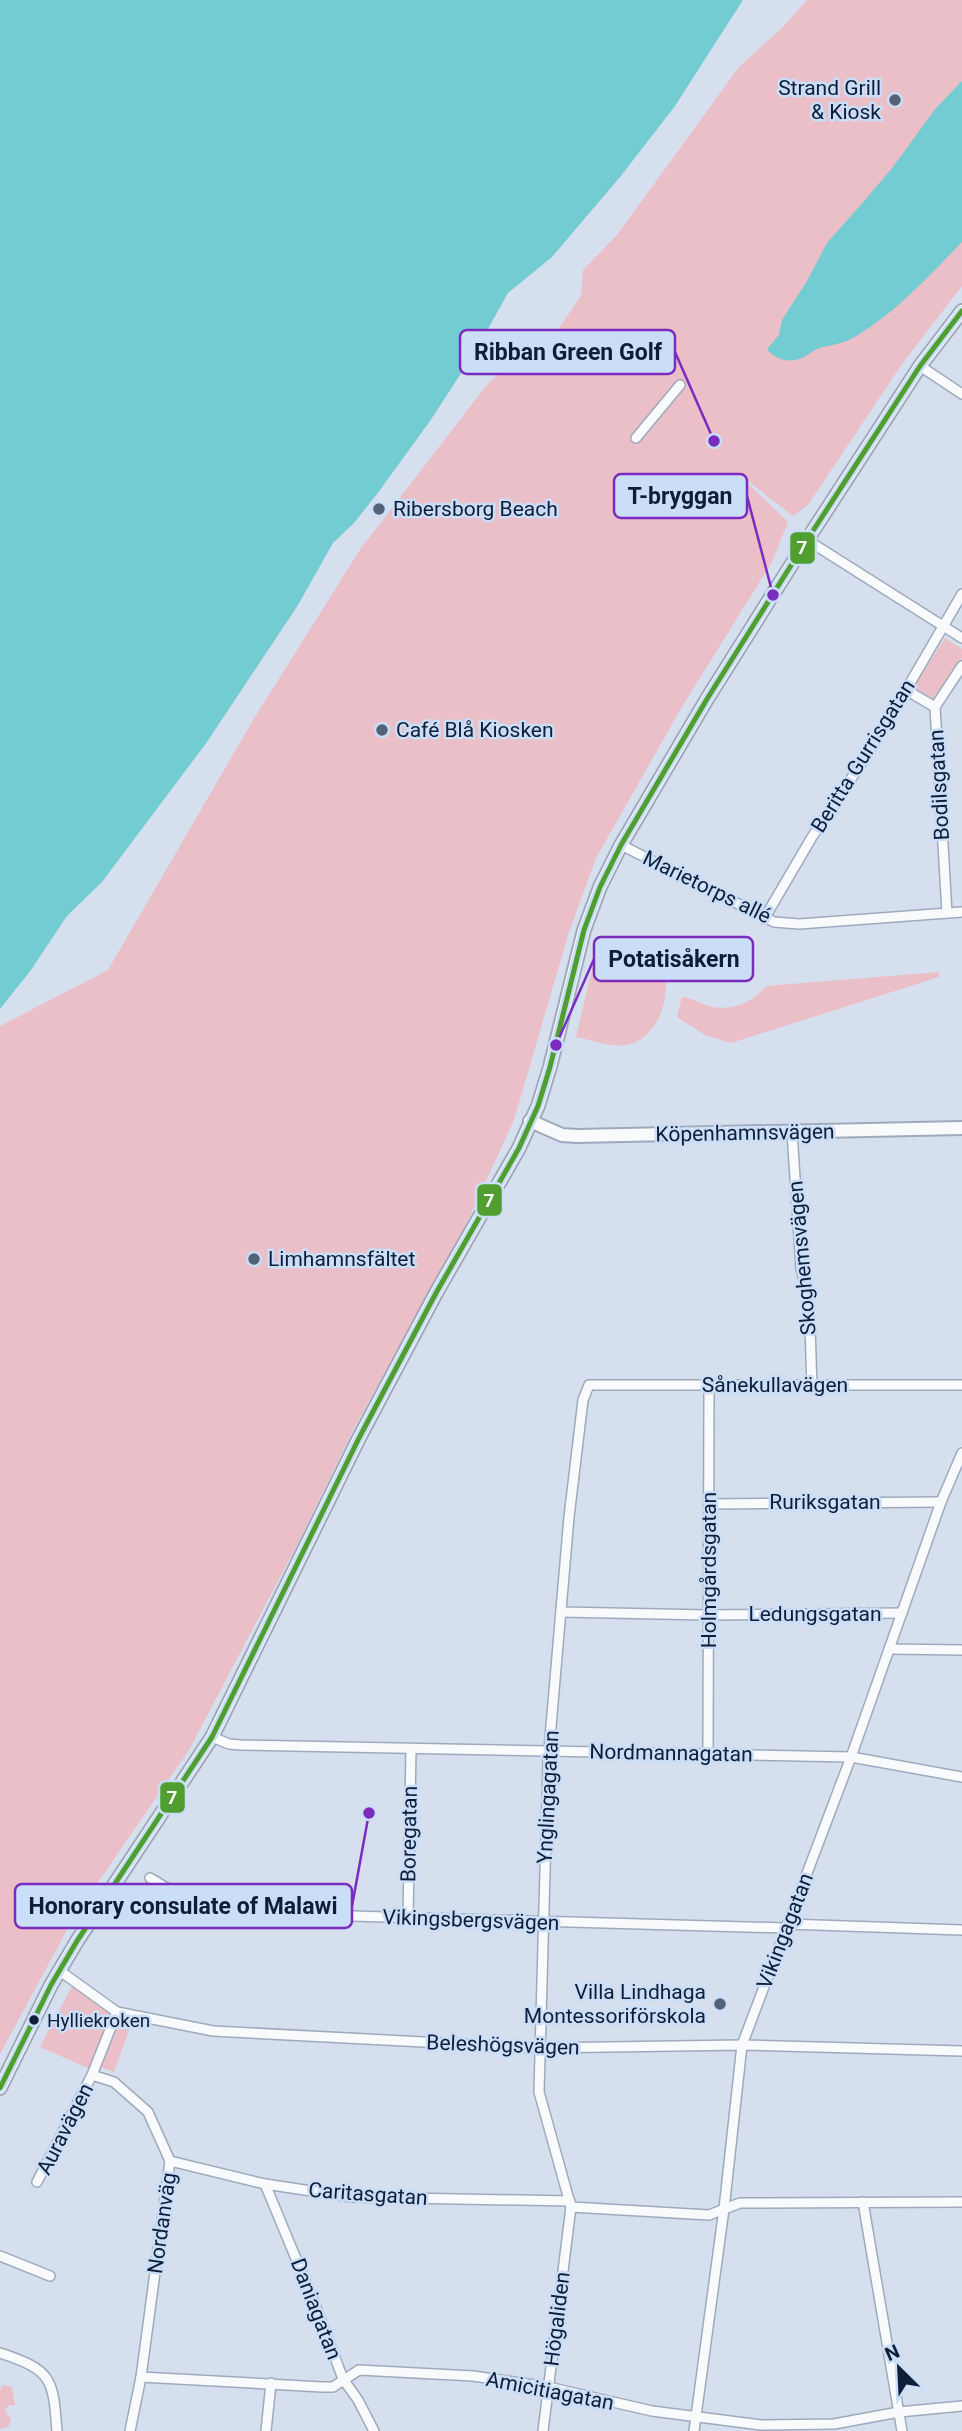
<svg xmlns="http://www.w3.org/2000/svg" width="962" height="2431" viewBox="0 0 962 2431" font-family="Roboto,sans-serif">
<style>
.green{fill:#eabfc8}
.water{fill:#73ccd2}
.lines{fill:none;stroke-linecap:round;stroke-linejoin:round}
.street-casing{stroke:#9eaabc;stroke-width:12}
.secondary-casing{stroke:#9eaabc;stroke-width:16}
.street{stroke:#f9fafc;stroke-width:9}
.secondary{stroke:#f9fafc;stroke-width:12}
.bus-1-casing{stroke:#cbdef8;stroke-width:10}
.bus-1{stroke:#509e2f;stroke-width:5}
.poi-dot{fill:#536276;stroke:#cbdef8;stroke-width:2.5}
.bus-dot{fill:#0d1e36;stroke:#cbdef8;stroke-width:2.5}
.labels{text-anchor:middle;stroke-width:5;stroke-linejoin:round;paint-order:stroke}
.bus-label{font-size:19px;fill:#0d1e36;stroke:#cbdef8;text-anchor:start}
.poi-label{font-size:21px;fill:#0d1e36;stroke:#cbdef8;text-anchor:start}
.street-label{font-size:21px;fill:#0d1e36;stroke:#cbdef8}
.leader{fill:none;stroke:#7b2cbf;stroke-width:2.5}
.callout-dot{fill:#7b2cbf;stroke:#cbdef8;stroke-width:2.5}
.callout{fill:#cbdef8;stroke:#7b2cbf;stroke-width:2.5}
.callout-label{font-size:23px;text-anchor:middle;font-weight:bold;fill:#0d1e36}
.line-badge{stroke:#cbdef8;stroke-width:2.5}
.badge-label{font-size:19px;text-anchor:middle;font-weight:bold;fill:#fff}
</style>
<rect width="100%" height="100%" fill="#d6dfee"/>
<g class="green">
<polygon points="807,0 962,0 962,286 902,364 808,505 793,516 735,471 788,522 772,562 683,705 596,858 569,932 514,1120 461,1235 355,1426 297,1545 189,1750 74,1917 0,2054 0,1026 108,970 253,720 361,548 486,386 511,362 541,354 581,296 583,270 617,235 739,67 783,27"/>
<polygon points="945,638 962,649 962,658 935,700 914,687"/>
<path d="M642,940C680,958 670,1032 631,1044C615,1049 592,1040 576,1037L598,944L606,952L618,956L635,950Z"/>
<path d="M939,972V977L731,1043L705,1035L677,1017L682,997C693,998 699,1003 709,1006C730,1012 753,1003 766,986Z"/>
<polygon points="72,1986 112,2014 90,2069 40,2047"/>
<polygon points="118,2017 132,2022 114,2072 100,2067"/>
<polygon points="3,2385 12,2387 15,2405 9,2405 5,2410 11,2420 9,2426 0,2429 0,2390"/>
</g>
<g class="water">
<polygon points="0,0 743,0 675,106 620,177 552,257 508,293 475,352 430,421 377,494 354,523 333,543 298,605 207,742 102,882 67,916 31,970 0,1009"/>
<path d="M962,81V242C929,276 894,315 851,339C840,345 826,345 815,350C813,351 807,355 806,356C793,364 776,361 767,349L779,335L782,320L807,281L827,243L865,200L893,167L936,108Z"/>
</g>
<g class="lines">
<g class="street-casing">
<g id="street">
<polyline points="920,366 962,394"/>
<polyline points="636,438 680,385"/>
<polyline points="807,540 962,638"/>
<polyline points="906,690 935,707"/>
<polyline points="621,845 774,922 799,924 962,912"/>
<polyline points="947,913 935,707 962,666"/>
<polyline points="764,919 812,837 863,761 906,690 962,594"/>
<path d="M792,1132L801,1269C812,1306 810,1346 812,1385"/>
<polyline points="709,1504 941,1502"/>
<polyline points="561,1612 708,1615 902,1613"/>
<polyline points="889,1649 962,1650"/>
<polyline points="212,1737 229,1744 241,1745 851,1757 962,1777"/>
<polyline points="708,1754 709,1386"/>
<polyline points="150,1878 207,1912 785,1928"/>
<polyline points="408,1918 411,1749"/>
<polyline points="787,1924 962,1930"/>
<polyline points="60,1971 117,2012 213,2031 540,2048 742,2045 962,2051"/>
<polyline points="92,2075 114,2082 148,2112 170,2161 141,2377 130,2431"/>
<polyline points="170,2161 265,2184 351,2197 570,2201"/>
<polyline points="37,2182 92,2075 117,2012"/>
<polyline points="265,2184 314,2302 343,2379 358,2400 374,2431"/>
<polyline points="863,2202 902,2431"/>
<polyline points="571,2207 709,2215 740,2203 962,2202"/>
<polyline points="0,2256 50,2276"/>
<path d="M0,2353C52,2370 53,2378 57,2431"/>
<polyline points="141,2377 322,2387 333,2387 359,2370 473,2376 548,2387 652,2411 761,2425 834,2424 899,2412 962,2406"/>
<polyline points="266,2431 271,2383"/>
<polyline points="543,2431 571,2207 539,2092 548,1761 569,1517 583,1400 589,1385 962,1385"/>
<polyline points="694,2431 724,2209 742,2045 851,1757 941,1502 962,1453"/>
</g>
</g>
<g class="secondary-casing">
<g id="secondary">
<polyline points="530,1121 562,1135 577,1136 962,1128"/>
<polyline points="0,2088 51,1985 77,1941 212,1737 359,1438 436,1293 519,1148 538,1106 550,1067 584,930 600,887 621,845 707,699 807,540 920,366 962,311"/>
</g>
</g>
<use href="#street" class="street"/>
<use href="#secondary" class="secondary"/>
<g class="bus-1-casing">
<polyline id="bus-1" points="0,2088 51,1985 77,1941 212,1737 359,1438 436,1293 519,1148 538,1106 550,1067 584,930 600,887 621,845 707,699 807,540 920,366 962,311"/>
</g>
<use href="#bus-1" class="bus-1"/>
</g>
<g class="poi-dot">
<circle cx="895" cy="100" r="7"/>
<circle cx="379" cy="509" r="7"/>
<circle cx="382" cy="730" r="7"/>
<circle cx="254" cy="1259" r="7"/>
<circle cx="720" cy="2004" r="7"/>
</g>
<circle class="bus-dot" cx="34" cy="2020" r="6"/>
<g class="labels">
<g class="bus-label">
<text x="47" y="2027">Hylliekroken</text>
</g>
<g class="poi-label">
<text x="881" y="95" text-anchor="end">Strand Grill<tspan x="881" dy="24">&amp; Kiosk</tspan></text>
<text x="393" y="516">Ribersborg Beach</text>
<text x="396" y="737">Café Blå Kiosken</text>
<text x="268" y="1266">Limhamnsfältet</text>
<text x="706" y="1999" text-anchor="end">Villa Lindhaga<tspan x="706" dy="24">Montessoriförskola</tspan></text>
</g>
<g class="street-label">
<text transform="translate(863 756) rotate(-58)" y="7">Beritta Gurrisgatan</text>
<text transform="translate(939 785) rotate(-93)" y="7">Bodilsgatan</text>
<text transform="translate(707 887) rotate(26)" y="7">Marietorps allé</text>
<text transform="translate(745 1133) rotate(-1)" y="7">Köpenhamnsvägen</text>
<text transform="translate(802 1258) rotate(-95)" y="7">Skoghemsvägen</text>
<text x="775" y="1392">Sånekullavägen</text>
<text x="825" y="1509">Ruriksgatan</text>
<text transform="translate(709 1570) rotate(-90)" y="7">Holmgårdsgatan</text>
<text x="815" y="1621">Ledungsgatan</text>
<text transform="translate(671 1753) rotate(1)" y="7">Nordmannagatan</text>
<text transform="translate(548 1797) rotate(-87)" y="7">Ynglingagatan</text>
<text transform="translate(409 1834) rotate(-89)" y="7">Boregatan</text>
<text transform="translate(471 1920) rotate(2)" y="7">Vikingsbergsvägen</text>
<text transform="translate(785 1931) rotate(-69)" y="7">Vikingagatan</text>
<text transform="translate(503 2045) rotate(2)" y="7">Beleshögsvägen</text>
<text transform="translate(65 2129) rotate(-63)" y="7">Auravägen</text>
<text transform="translate(368 2194) rotate(4)" y="7">Caritasgatan</text>
<text transform="translate(162 2223) rotate(-82)" y="7">Nordanväg</text>
<text transform="translate(316 2309) rotate(69)" y="7">Daniagatan</text>
<text transform="translate(557 2319) rotate(-83)" y="7">Högaliden</text>
<text transform="translate(550 2391) rotate(11)" y="7">Amicitiagatan</text>
</g>
</g>
<path class="leader" d="M714 441L675 352M773 595L747 496M556 1045L594 959M369 1813L352 1906"/>
<g class="callout-dot">
<circle cx="714" cy="441" r="7"/>
<circle cx="773" cy="595" r="7"/>
<circle cx="556" cy="1045" r="7"/>
<circle cx="369" cy="1813" r="7"/>
</g>
<g class="callout">
<rect x="460" y="330" width="215" height="44" rx="7"/>
<rect x="614" y="474" width="133" height="44" rx="7"/>
<rect x="594" y="937" width="159" height="44" rx="7"/>
<rect x="15" y="1884" width="337" height="44" rx="7"/>
</g>
<g class="callout-label">
<text x="568" y="360">Ribban Green Golf</text>
<text x="680" y="504">T-bryggan</text>
<text x="674" y="967">Potatisåkern</text>
<text x="183" y="1914">Honorary consulate of Malawi</text>
</g>
<g class="line-badge">
<rect x="789" y="531" width="27" height="34" rx="7" fill="#509e2f"/>
<rect x="476" y="1183" width="27" height="34" rx="7" fill="#509e2f"/>
<rect x="159" y="1781" width="27" height="33" rx="7" fill="#509e2f"/>
</g>
<g class="badge-label">
<text x="802" y="554">7</text>
<text x="489" y="1207">7</text>
<text x="172" y="1804">7</text>
</g>
<g transform="translate(899 2368) rotate(336)" stroke="#cbdef8" stroke-width="5" paint-order="stroke">
<path d="M0-5L12 26L0 18L-12 26Z" fill="#0d1e36"/>
<text y="-10" font-size="19" font-weight="bold" text-anchor="middle" fill="#0d1e36">N</text>
</g>
</svg>
